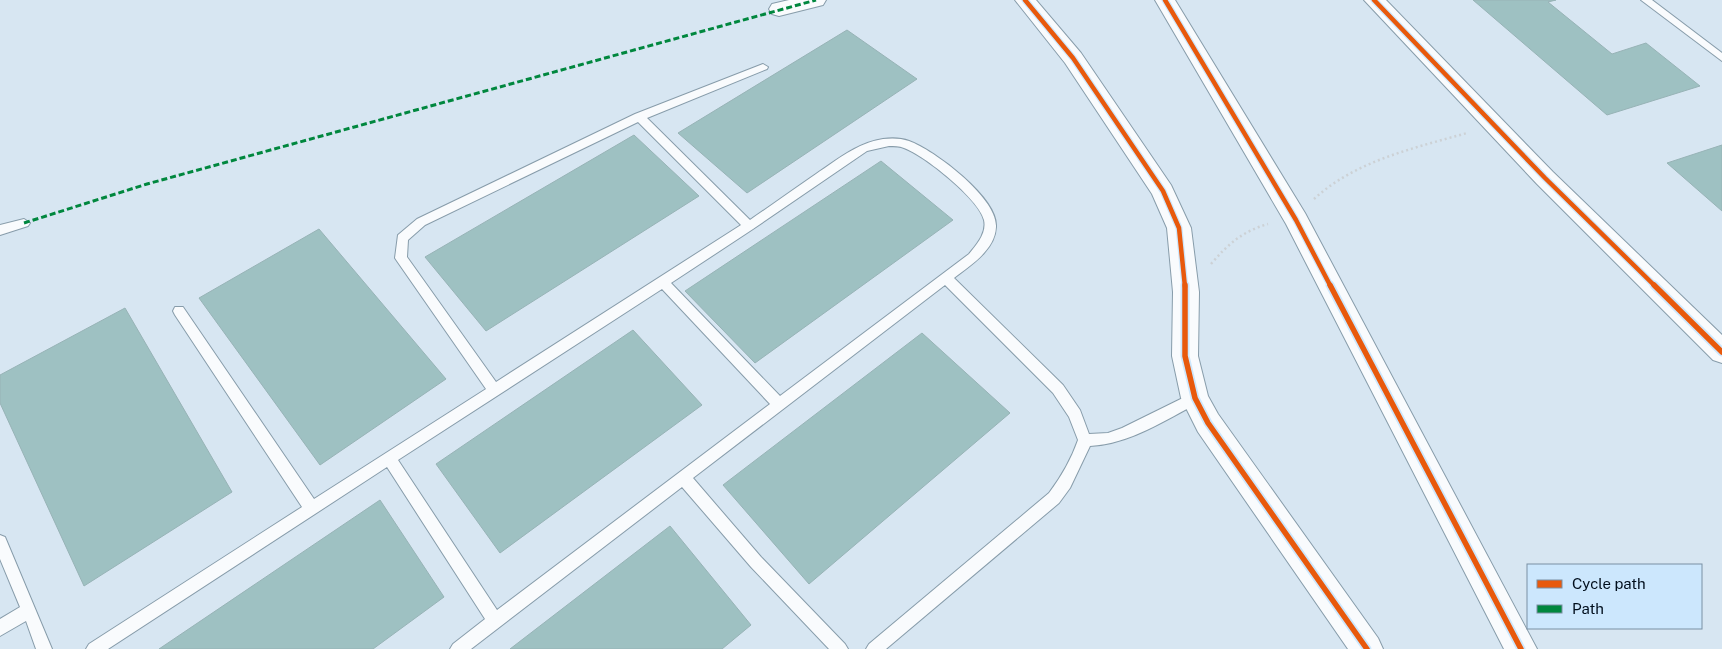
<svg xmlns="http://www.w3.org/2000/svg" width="1722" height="649" viewBox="0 0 1722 649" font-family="'Public Sans',sans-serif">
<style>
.building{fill:#9ec1c2;stroke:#97b3b6}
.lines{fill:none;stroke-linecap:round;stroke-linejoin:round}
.service-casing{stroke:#879caa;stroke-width:2}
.minor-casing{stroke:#879caa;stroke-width:2}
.path{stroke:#ccd1d5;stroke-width:2.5;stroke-dasharray:2 3;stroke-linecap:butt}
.service{fill:#f9fbfd;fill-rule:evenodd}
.minor{fill:#f9fbfd;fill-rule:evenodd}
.quiet{stroke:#00873e;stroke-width:3;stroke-dasharray:6 3;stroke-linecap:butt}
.cycleway-far1-casing{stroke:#cce7fd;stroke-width:7}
.cycleway-casing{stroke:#cce7fd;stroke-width:9}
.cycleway-far1{stroke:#e8590c;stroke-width:4.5}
.cycleway{stroke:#e8590c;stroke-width:5.5}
</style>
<rect width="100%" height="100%" fill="#d7e6f2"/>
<g class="building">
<polygon points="1473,0 1556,0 1548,2 1612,54 1646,43 1700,86 1607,115"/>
<polygon points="847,30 917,79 747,193 678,133"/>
<polygon points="634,135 699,196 486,331 425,257"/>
<polygon points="1722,145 1722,211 1667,163"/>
<polygon points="881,161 953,220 755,363 685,291"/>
<polygon points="319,229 446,379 320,465 199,298"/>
<polygon points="125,308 232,492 84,586 0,403 0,375"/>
<polygon points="633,330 702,405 500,553 436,464"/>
<polygon points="922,333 1010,413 809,584 723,485"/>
<polygon points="380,500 444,597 373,649 159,649"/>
<polygon points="670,526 751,625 722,649 510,649"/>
</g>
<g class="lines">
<g class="service-casing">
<g id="service">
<polygon points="1641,0 1652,0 1722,53 1722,61"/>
<path d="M763,64L768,67L767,69L647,118L750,220C772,205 794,189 816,174C837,160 857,143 883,139C891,138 901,138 909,141C934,150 998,198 996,227C995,250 971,265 954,278L1063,385L1080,410L1089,434L1108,433L1122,428L1195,392L1200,394L1202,398L1200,402C1165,420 1130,444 1090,446L1070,488L1059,503L886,649H866L869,644L1049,493C1061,477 1071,460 1078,440L1069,417L1053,393L945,285L693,478L761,557L845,644L848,649H829L751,567L682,487L471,649H450L453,644L485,619L387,467L108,649H86L89,644L302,507L175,315L173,311L175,307H183L314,499L486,389L397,261L395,258L398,235L417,219L635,114ZM638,122L741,225L496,382L407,257L408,240L425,225ZM889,146C894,146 899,146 904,148C924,155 979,199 984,220C987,233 977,244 969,254L780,396L671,283L753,229L867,151ZM662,289L770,404L497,610L398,460Z"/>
<polygon points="24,219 30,223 28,226 0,235 0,225"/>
<polygon points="0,535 5,537 52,649 36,649 26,621 0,636 0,619 20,607 0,559"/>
</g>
</g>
<g class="minor-casing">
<g id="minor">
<polygon points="789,0 826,0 823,5 779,16 772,14 769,9 772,4"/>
<polygon points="1015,0 1036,0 1081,53 1171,185 1191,228 1199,292 1198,356 1208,396 1218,414 1378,638 1383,649 1348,649 1198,432 1181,398 1172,356 1173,292 1167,228 1152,194 1065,63"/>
<polygon points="1155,0 1175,0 1305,213 1537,649 1504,649 1286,224"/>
<polygon points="1364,0 1386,0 1553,172 1722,335 1722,363 1713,360 1537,184"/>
</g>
</g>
<g class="path">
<path d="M1314,199C1355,161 1414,148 1467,133"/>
<path d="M1211,264C1228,244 1243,231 1268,224"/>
</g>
<use href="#service" class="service"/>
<use href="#minor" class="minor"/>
<polyline class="quiet" points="24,223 147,184 816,0"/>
<g class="cycleway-far1-casing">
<g id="cycleway-far1">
<polyline points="1025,0 1073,58 1163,191 1179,228 1185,287"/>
<polyline points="1165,0 1296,220 1331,287"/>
<polyline points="1374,0 1545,178 1656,287"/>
</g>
</g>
<g class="cycleway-casing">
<g id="cycleway">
<polyline points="1185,285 1185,356 1195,398 1208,423 1367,649"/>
<polyline points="1330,285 1521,649"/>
<polyline points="1654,285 1722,352"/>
</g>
</g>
<use href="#cycleway-far1" class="cycleway-far1"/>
<use href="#cycleway" class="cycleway"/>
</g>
<rect x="1527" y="564" width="175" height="65" fill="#cce7fd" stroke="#7a90a3"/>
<rect x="1537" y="580" width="25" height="8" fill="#e8590c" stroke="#7a90a3"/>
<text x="1572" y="589" font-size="15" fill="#000e1c">Cycle path</text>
<rect x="1537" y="605" width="25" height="8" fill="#00873e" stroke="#7a90a3"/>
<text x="1572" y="614" font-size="15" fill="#000e1c">Path</text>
</svg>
